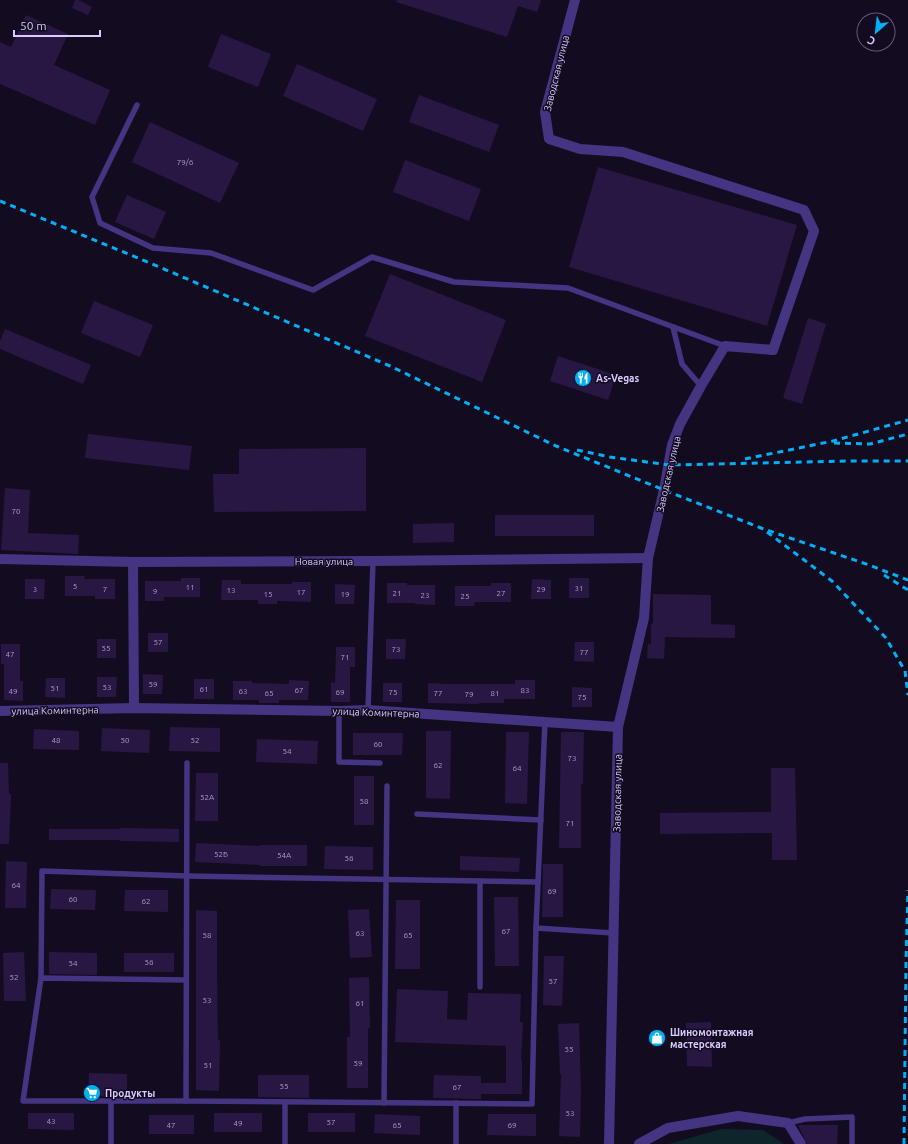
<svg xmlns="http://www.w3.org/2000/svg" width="908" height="1144" viewBox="0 0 908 1144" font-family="Ubuntu,sans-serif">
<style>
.green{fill:#0e262b}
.building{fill:#281742}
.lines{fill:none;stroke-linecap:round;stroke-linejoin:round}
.service{stroke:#453482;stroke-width:5.5}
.minor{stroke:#453482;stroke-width:10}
.rail{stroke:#00b0f6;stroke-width:3;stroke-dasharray:6 5;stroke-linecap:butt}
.labels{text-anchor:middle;stroke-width:3;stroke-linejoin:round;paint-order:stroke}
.number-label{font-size:8px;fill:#ae9ed0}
.street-label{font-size:10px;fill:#dbcbff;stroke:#130c20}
.poi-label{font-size:10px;font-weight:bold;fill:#dbcbff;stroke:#130c20;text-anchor:start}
</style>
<rect width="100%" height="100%" fill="#130c20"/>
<polygon class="green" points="721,1129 763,1130 784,1144 669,1144"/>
<g class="building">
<polygon points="75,0 78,0 92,7 88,15 72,8"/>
<polygon points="397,0 541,0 537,12 518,6 507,37 396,2"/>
<polygon points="26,15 68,34 54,65 110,90 95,125 0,84 0,42 11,47"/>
<polygon points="221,34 271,54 258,87 208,67"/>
<polygon points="297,64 377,99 363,131 283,96"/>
<polygon points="419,95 499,125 489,152 409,122"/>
<polygon points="150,122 239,163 220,203 132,162"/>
<polygon points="405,160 481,189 469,221 393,192"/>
<polygon points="598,167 797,225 767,326 569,267"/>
<polygon points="127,195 166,212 154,239 115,222"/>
<polygon points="390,274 506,320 482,382 365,336"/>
<polygon points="94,301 153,325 140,357 81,333"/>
<polygon points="808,318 826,324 802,404 783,398"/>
<polygon points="5,329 91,365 83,384 0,349 0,341"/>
<polygon points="558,356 616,375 608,400 550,381"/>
<polygon points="88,434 192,446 189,470 85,458"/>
<polygon points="366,448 366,511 214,512 213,474 239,474 239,449"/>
<polygon points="5,488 30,490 28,533 79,535 78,554 1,550"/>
<rect x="495" y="515" width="99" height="21"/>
<polygon points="454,523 454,542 413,543 413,524"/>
<polygon points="65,576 85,576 84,579 115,579 115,599 95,599 95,596 65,596"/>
<polygon points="181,578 200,578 200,597 164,597 164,601 145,601 145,581 181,581"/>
<rect x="569" y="578" width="20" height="20"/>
<polygon points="25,579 45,579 44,599 25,599"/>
<polygon points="532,579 551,580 551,599 531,599"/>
<polygon points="222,580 241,580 241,584 292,584 292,582 311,582 311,602 277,601 277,604 258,604 258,600 221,600"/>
<polygon points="387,583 407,583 407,585 435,585 435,605 415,604 415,603 387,603"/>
<polygon points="491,583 511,583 511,602 475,602 474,606 455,606 455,586 491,586"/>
<polygon points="335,584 355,585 354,604 335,604"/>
<polygon points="653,594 711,595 711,624 735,625 735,638 665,637 664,659 647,658 648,644 651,644 651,624 653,624"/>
<rect x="148" y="633" width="20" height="19"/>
<rect x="97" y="639" width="19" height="19"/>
<polygon points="386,639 406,639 405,659 386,659"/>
<polygon points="575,642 594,642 594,662 574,661"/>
<polygon points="1,644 20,644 20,681 23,681 23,701 4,700 4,664 1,664"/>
<polygon points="336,647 355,647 355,667 350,667 350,702 331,702 331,682 335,683"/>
<polygon points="143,674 163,675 162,694 143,694"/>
<polygon points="97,677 117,677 116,697 97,697"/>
<polygon points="46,678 65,678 65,698 45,697"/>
<rect x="194" y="679" width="20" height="20"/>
<polygon points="289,680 309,681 308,700 279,700 279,703 259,703 259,700 233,700 233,681 252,681 252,683 289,684"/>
<polygon points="515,680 535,680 535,699 504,699 504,703 479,703 479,704 428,703 428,683 447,684 515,684"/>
<rect x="383" y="683" width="19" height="19"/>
<polygon points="572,687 592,688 592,707 572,707"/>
<polygon points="170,727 220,728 220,752 169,751"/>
<polygon points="102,728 150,730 149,753 101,751"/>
<polygon points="34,729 79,731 79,750 33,749"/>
<polygon points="426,731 451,731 450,799 426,798"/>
<polygon points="506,732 529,732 527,804 505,803"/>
<polygon points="561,732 584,732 583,784 581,784 581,848 559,848"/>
<polygon points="353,733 403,733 402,755 353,755"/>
<polygon points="257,739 318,741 317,764 256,762"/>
<polygon points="0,763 8,763 9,794 11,794 9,844 0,844"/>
<polygon points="771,768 795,768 797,860 772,860 772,833 660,834 660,813 771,812"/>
<polygon points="196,773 218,773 218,821 195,821"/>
<rect x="354" y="776" width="20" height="49"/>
<polygon points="120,828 179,829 179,842 120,841 120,840 49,840 49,829 120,829"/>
<polygon points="196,843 260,846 260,845 307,845 307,866 260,866 260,865 195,862"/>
<polygon points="325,846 373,847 373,870 324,869"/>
<polygon points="460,856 520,858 519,872 460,870"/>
<polygon points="6,861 27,862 26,908 5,908"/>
<polygon points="543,864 563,864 563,917 542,917"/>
<polygon points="51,889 96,890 95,910 50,909"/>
<polygon points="125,890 168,890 168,912 124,911"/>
<polygon points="494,897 518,897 519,966 495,966"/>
<polygon points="396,900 420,900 420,969 395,969"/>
<polygon points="369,909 372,957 350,958 348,910"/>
<polygon points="196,910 217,911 217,974 218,1040 220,1040 219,1091 196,1090"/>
<polygon points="24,952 26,1001 4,1001 3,953"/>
<polygon points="49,952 97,953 97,975 49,974"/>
<rect x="124" y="953" width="50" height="19"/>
<polygon points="544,956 564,956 562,1006 543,1005"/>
<polygon points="369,977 370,1028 368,1028 368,1088 347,1088 347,1037 350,1037 349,978"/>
<polygon points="397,989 448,991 447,1019 467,1020 468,993 521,994 520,1022 523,1022 521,1059 522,1059 522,1094 481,1094 481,1099 433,1098 434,1075 481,1076 481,1083 506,1083 506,1046 395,1042"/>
<polygon points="711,1022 712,1067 687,1066 686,1023"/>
<polygon points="579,1023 581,1090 580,1137 559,1136 561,1074 560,1074 558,1024"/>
<polygon points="89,1073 127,1074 127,1097 88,1096"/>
<polygon points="258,1075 309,1075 309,1098 258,1097"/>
<polygon points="28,1113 74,1113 74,1130 28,1129"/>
<rect x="214" y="1113" width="48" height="19"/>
<rect x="308" y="1113" width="47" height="19"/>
<polygon points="375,1114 420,1116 420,1135 374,1133"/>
<polygon points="488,1114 536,1114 536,1136 487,1135"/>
<rect x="149" y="1115" width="45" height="19"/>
<polygon points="798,1125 838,1125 837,1144 807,1144"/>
</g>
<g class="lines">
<g class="service">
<polyline points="137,105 92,197 100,223 153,248 211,253 313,290 372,257 454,282 568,288 725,346"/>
<polyline points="673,327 682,364 701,386"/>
<polyline points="368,710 373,561"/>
<polyline points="339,711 339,762 380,763"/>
<polyline points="187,763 186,1101 532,1104 536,928 613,933"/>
<polyline points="417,814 541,820"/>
<polyline points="536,928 545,722"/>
<polyline points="41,978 42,871 187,876 538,882"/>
<polyline points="480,987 480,881"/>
<polyline points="186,1101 23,1101 41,978 186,980"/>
<polyline points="384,1103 387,786"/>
<polyline points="788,1123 805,1119 852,1117 852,1144"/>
<polyline points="111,1144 111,1101"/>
<polyline points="285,1144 285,1102"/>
<polyline points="456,1144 456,1103"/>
</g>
<g class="minor">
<polyline points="575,0 545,112 549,139 580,149 623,152 804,210 814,231 773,350 725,346 701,386 680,424 672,445 664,490 648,558 644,618 618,727 609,1144"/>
<polyline points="0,559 133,562 373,561 648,558"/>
<polyline points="133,562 134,708"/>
<polyline points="0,711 134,708 339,711 368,710 618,727"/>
<polyline points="639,1144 668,1128 738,1116 788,1123 801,1144"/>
</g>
<g class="rail">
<polyline points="0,201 150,263 390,366 556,446 664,490 761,528 869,565 908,580"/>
<polyline points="834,443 870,444 908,434"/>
<polyline points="577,450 610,457 669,465 848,461 908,461"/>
<polyline points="745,459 833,441 908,420"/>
<polyline points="767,532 832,581 886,638 905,671 908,695"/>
<polyline points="884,575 908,590"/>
<polyline points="904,1144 906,961 908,890"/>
</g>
</g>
<defs>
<g id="restaurant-disc" transform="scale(0.9)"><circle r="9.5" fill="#00b0f6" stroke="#130c20"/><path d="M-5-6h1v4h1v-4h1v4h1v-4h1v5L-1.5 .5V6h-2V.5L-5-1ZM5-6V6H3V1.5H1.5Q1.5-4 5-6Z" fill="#fff"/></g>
<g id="shop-disc" transform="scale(0.9)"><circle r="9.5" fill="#00b0f6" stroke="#130c20"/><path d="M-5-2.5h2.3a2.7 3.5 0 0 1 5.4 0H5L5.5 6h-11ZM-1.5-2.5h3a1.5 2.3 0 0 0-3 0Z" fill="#fff"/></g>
<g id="supermarket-disc" transform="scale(0.9)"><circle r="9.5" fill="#00b0f6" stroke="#130c20"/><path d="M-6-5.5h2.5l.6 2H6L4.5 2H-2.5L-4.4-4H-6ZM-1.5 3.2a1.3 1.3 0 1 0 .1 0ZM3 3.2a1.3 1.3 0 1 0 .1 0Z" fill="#fff"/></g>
</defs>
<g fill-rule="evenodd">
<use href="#restaurant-disc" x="583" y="378"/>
<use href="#shop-disc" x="657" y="1038"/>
<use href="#supermarket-disc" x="92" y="1093"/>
</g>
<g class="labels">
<g class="number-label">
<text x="185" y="165">79/6</text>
<text x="16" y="514">70</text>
<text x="75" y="589">5</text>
<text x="190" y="590">11</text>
<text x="579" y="591">31</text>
<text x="35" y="592">3</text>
<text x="105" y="592">7</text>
<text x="541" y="592">29</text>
<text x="231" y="593">13</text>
<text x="155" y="594">9</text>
<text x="301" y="595">17</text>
<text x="397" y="596">21</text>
<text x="501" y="596">27</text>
<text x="268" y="597">15</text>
<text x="345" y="597">19</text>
<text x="425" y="598">23</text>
<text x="465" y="599">25</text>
<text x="158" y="645">57</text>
<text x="106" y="651">55</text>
<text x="396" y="652">73</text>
<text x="584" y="655">77</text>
<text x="10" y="657">47</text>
<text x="345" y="660">71</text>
<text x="153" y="687">59</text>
<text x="107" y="690">53</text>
<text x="55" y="691">51</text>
<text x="204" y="692">61</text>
<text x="299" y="693">67</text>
<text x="525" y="693">83</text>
<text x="13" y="694">49</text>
<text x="243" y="694">63</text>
<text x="340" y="695">69</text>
<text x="393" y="695">75</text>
<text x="269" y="696">65</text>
<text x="438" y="696">77</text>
<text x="495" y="696">81</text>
<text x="469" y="697">79</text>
<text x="582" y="700">75</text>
<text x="56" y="743">48</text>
<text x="125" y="743">50</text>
<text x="195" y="743">52</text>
<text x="378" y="747">60</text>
<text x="287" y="754">54</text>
<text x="572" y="761">73</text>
<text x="438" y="768">62</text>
<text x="517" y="771">64</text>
<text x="207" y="800">52А</text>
<text x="364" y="804">58</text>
<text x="570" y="826">71</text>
<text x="221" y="857">52Б</text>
<text x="284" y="858">54А</text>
<text x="349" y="861">56</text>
<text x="16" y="888">64</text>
<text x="552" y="894">69</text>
<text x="73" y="902">60</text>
<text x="146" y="904">62</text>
<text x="506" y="934">67</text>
<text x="360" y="936">63</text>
<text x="207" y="938">58</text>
<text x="408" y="938">65</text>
<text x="149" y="965">56</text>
<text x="73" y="966">54</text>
<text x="14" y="980">52</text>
<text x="553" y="984">57</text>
<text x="207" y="1003">53</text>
<text x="360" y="1006">61</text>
<text x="569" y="1052">55</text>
<text x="358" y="1066">59</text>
<text x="208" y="1068">51</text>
<text x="284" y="1089">55</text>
<text x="457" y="1090">67</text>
<text x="570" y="1116">53</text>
<text x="51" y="1124">43</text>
<text x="331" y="1125">57</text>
<text x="238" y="1126">49</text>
<text x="171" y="1128">47</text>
<text x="397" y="1128">65</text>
<text x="512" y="1128">69</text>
</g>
<g class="street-label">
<text transform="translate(556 73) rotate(-76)" y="4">Заводская улица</text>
<text transform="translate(668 474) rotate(-77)" y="4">Заводская улица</text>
<text x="324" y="565">Новая улица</text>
<text transform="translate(55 710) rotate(-1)" y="4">улица Коминтерна</text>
<text transform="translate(376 712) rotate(2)" y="4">улица Коминтерна</text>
<text transform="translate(617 793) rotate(-89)" y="4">Заводская улица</text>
</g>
<g class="poi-label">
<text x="596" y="382">As-Vegas</text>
<text x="670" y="1036">Шиномонтажная<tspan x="670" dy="12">мастерская</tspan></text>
<text x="105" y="1097">Продукты</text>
</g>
</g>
<g transform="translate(876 32) rotate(208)"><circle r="19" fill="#130c20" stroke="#635879"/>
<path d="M0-3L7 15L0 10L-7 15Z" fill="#00b0f6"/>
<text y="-6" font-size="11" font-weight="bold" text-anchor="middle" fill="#dbcbff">С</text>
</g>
<path d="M14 30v6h86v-6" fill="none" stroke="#dbcbff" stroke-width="2"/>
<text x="20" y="30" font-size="12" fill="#dbcbff" stroke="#130c20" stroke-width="3" paint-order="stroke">50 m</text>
</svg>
